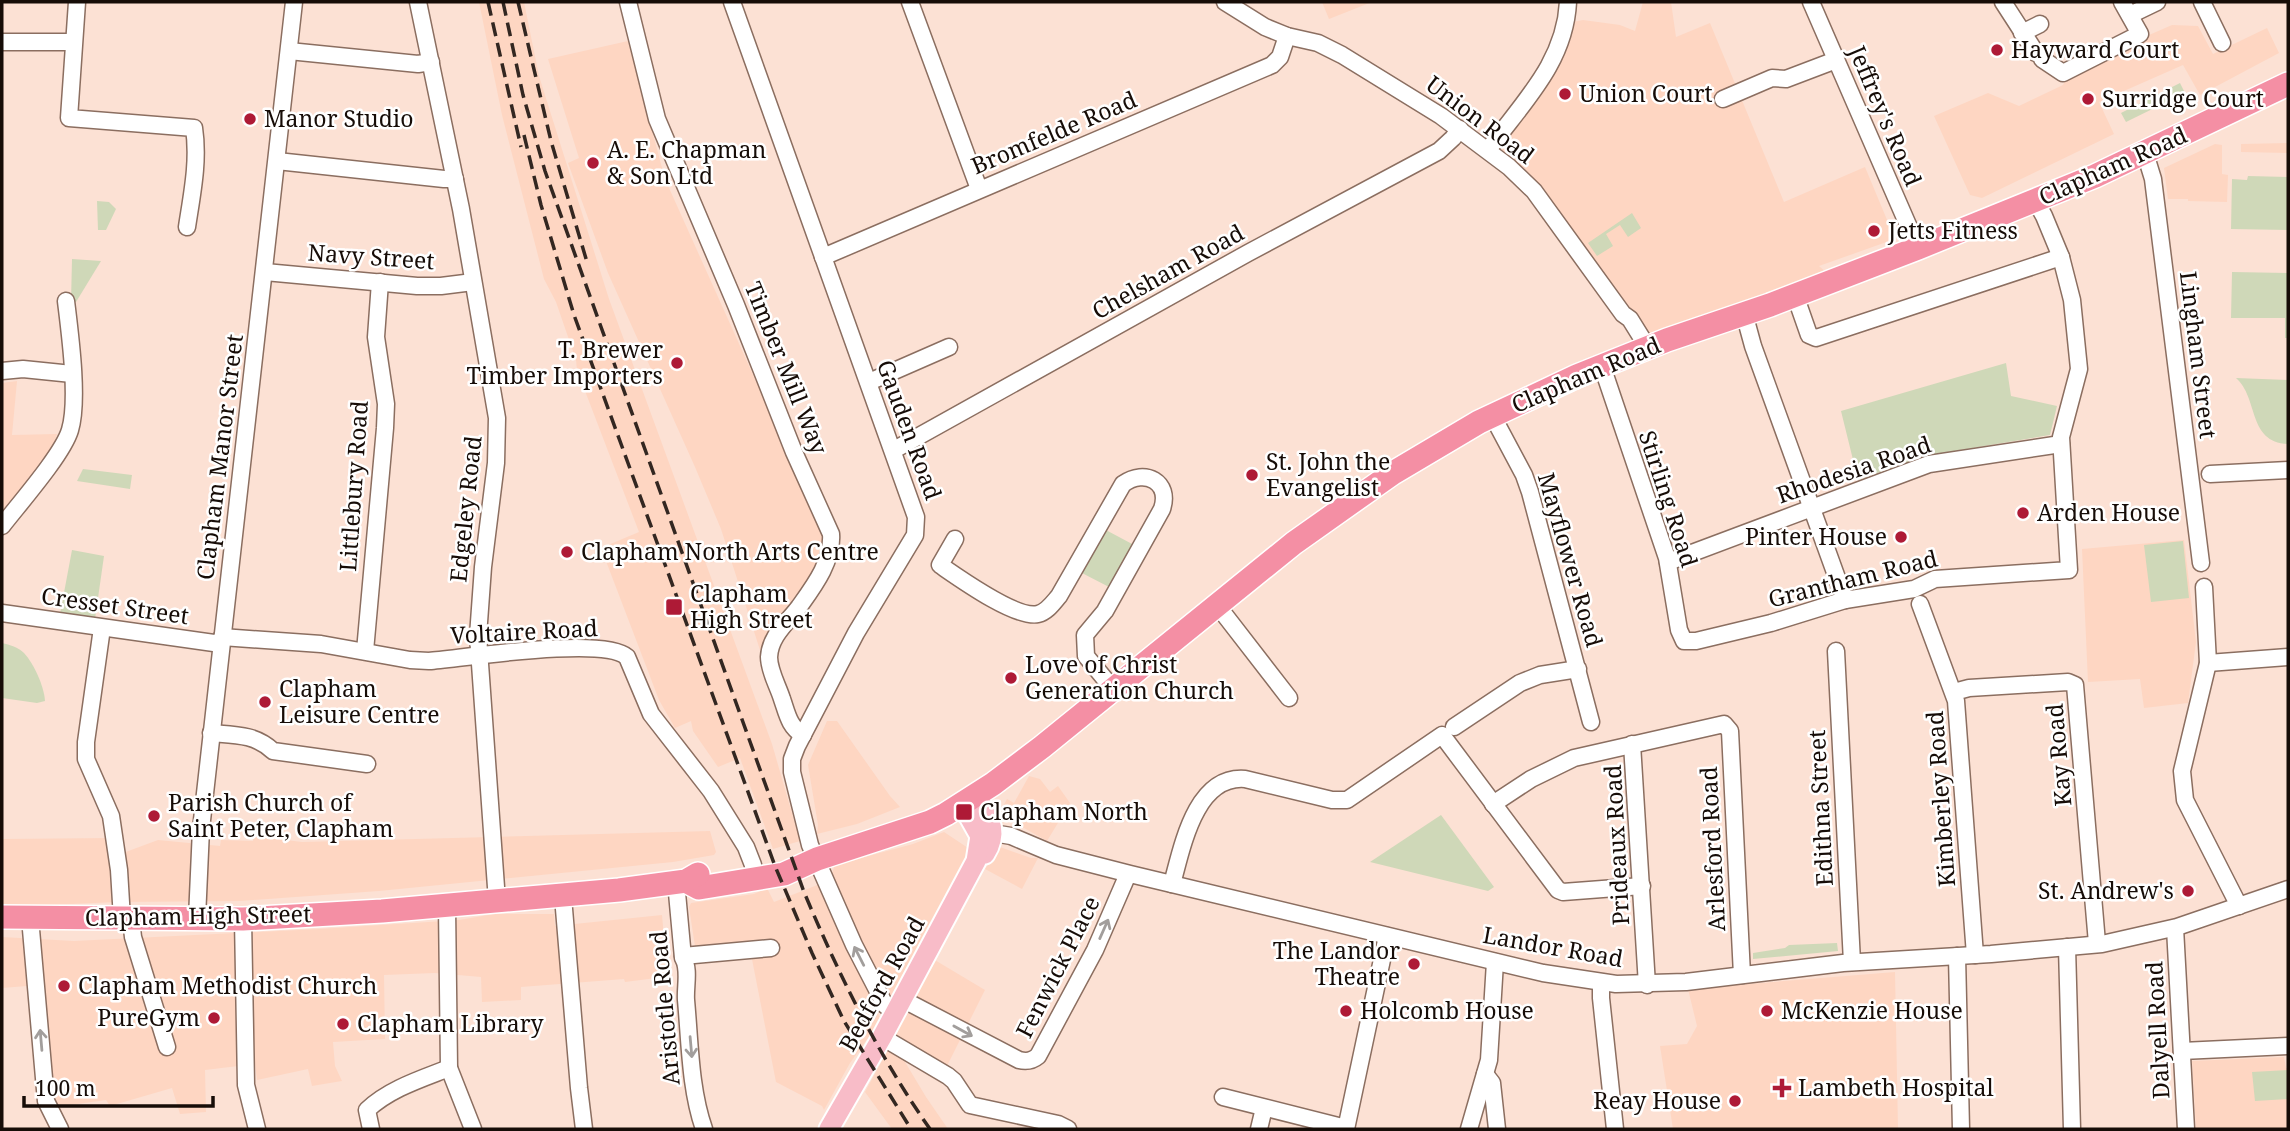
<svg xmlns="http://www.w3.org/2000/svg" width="2290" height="1131" viewBox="0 0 2290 1131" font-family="'Noto Serif',serif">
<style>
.built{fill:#fed6c2}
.green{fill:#cfd8b8}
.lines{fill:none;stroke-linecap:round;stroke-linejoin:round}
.minor-casing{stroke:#8b6e60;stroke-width:19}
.major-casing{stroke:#fff;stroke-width:23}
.highway-casing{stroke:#fff;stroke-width:26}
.minor{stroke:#fff;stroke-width:16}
.major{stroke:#f8bcc8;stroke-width:19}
.highway{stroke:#f48fa4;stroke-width:23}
.rail{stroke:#332721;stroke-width:3.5;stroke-dasharray:14 7;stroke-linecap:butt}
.oneway{stroke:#a29e9c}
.poi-dot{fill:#ae1a36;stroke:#fff;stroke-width:2.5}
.labels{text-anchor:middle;stroke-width:5;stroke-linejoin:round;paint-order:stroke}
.poi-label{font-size:23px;fill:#160c07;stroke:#fff;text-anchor:start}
.street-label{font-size:23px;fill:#160c07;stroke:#fff}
</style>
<rect width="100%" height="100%" fill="#fce1d4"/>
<g class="built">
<polygon points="479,2 524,2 539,76 609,299 772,744 800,841 773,849 740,758 718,767 693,731 691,721 675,728 659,700 601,548 639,532 577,370 576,360 556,302 544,279 502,115"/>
<polygon points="1322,2 1372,2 1329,19"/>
<polygon points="1643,2 1671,2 1676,37 1710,23 1784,202 1865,167 1895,239 1819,266 1827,273 1645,337 1535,180 1502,150 1502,137 1573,22 1583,20 1620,25 1635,31"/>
<polygon points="2172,25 2198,26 2213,54 2267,28 2279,53 2200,95 2183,65 2099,102 2114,134 1982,198 1970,195 1934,116 1988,93 2019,106 2063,85 2069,70"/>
<polygon points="628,41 665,179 820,524 824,542 818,565 760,650 721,529 695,467 608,273 568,163 579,158 548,59"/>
<polygon points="2288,143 2288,153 2241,152 2241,144"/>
<polygon points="2215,144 2222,145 2222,174 2228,175 2227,202 2188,201 2188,199 2168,199 2164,168"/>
<polygon points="17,381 12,435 57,434 52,450 2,515 2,383"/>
<polygon points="2184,540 2196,642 2188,703 2144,708 2140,679 2088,682 2082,549"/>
<polygon points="827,721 837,721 890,796 900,807 857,824 817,834 818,825 808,765"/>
<polygon points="1029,776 1040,779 1050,792 1058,786 1070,803 1047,841 1008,819 1007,814 1001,810 1007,799 1014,803"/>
<polygon points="710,831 716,852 714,855 673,862 379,891 240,901 117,902 27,906 2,905 2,839 111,838 123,853 158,840 220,846 221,840 253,841 254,836 302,842"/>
<polygon points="944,832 971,850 974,858 918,950 985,990 946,1068 900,1041 892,1032 884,993 831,876 835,865 913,844"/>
<polygon points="1000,847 1031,858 1038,858 1022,889 985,869"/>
<polygon points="820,884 881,1020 850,1063 824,1110 822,1106 776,1082 750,949 696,953 689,907 691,903 754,894 767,888 774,902"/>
<polygon points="494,914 554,914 555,926 662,915 667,972 672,976 625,982 624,979 521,987 521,1000 482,1002 481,977 435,973 384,975 385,1039 333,1042 335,1066 342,1081 312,1086 308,1069 257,1080 255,1064 205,1070 206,1112 180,1114 172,1088 110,1106 106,1100 49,1108 39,985 2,988 2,937 74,941 319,929 459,920"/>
<polygon points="1895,972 1898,1129 1673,1129 1660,1046 1687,1044 1697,1026 1688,989"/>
<polygon points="888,1050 902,1057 926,1097 948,1129 892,1129 865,1092"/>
<polygon points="2284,1057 2286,1068 2288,1068 2288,1129 2196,1129 2192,1061"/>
</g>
<g class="green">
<polygon points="2180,83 2185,93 2126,122 2121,113"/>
<polygon points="2248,176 2288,177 2288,230 2231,229 2232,179 2247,180"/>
<polygon points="97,201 109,202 116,209 106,230 98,230"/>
<polygon points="1632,213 1641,228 1628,237 1620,225 1606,234 1613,246 1597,256 1588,243"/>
<polygon points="72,259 101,261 76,302 71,302"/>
<polygon points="2232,272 2288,273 2288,338 2285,338 2285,318 2231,318"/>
<polygon points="2006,363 2011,396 2057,406 2050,435 1924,456 1858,480 1841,411"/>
<path d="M2236,378L2288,380V444C2247,442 2259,398 2236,378Z"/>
<polygon points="83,469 132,475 130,489 77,481"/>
<polygon points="1104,529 1134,545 1111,588 1080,572"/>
<polygon points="2183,541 2189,598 2151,602 2144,545"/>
<polygon points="72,550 104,556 95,619 60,614"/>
<path d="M2,643C10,645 18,647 24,653C34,664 44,686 45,701L37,703L2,698Z"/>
<polygon points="1441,815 1494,887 1488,891 1370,862"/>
<polygon points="1837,943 1838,951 1753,959 1753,953 1785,948 1789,945"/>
<polygon points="2288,1070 2288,1099 2255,1101 2252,1072"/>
</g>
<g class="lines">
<g class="minor-casing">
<g id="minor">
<path d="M77,2L69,118L194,128C199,161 192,194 187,227"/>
<polyline points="418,2 461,209 497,418 496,463 483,567 478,636 497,901"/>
<path d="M628,2L657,119L736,305L794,452L831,534C833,561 814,586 799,607C787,623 770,636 769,657C769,671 778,686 782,699C787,713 789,727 803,735"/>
<polyline points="732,2 916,517 915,535 856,633 797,746 792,759 792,772 810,845 854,945 885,1005 895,1013"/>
<polyline points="910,2 979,189"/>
<polyline points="1225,2 1265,27 1287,36 1318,43 1342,55 1441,116 1509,167 1534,191 1623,314 1630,319 1648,348"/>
<polyline points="1811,2 1918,248"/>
<polyline points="2003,2 2036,53"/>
<polyline points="2202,2 2222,43"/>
<polyline points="2130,15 2157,2"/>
<polyline points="2022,33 2040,24"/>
<polyline points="2,42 73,42"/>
<polyline points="289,51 418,64 431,62"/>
<polyline points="2042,59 2063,73 2140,34 2122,2"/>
<polyline points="1723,99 1772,78 1786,79 1836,60"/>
<path d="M1488,150C1522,103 1565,63 1568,2"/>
<polyline points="2145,153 2153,179 2201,563"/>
<polyline points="277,161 444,179 455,179"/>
<polyline points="823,257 1272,65 1280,57 1287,36"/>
<polyline points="265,272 417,286 441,286 473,282"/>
<polyline points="1795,295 1809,335 1816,338 2061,257"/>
<polyline points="1744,313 1753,346 1845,600"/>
<polyline points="1602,366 1667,558 1679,630 1684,641 1696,641 1771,623 1845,600 1914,589 1935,579 2069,570 2061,437 2079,369 2072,300 2061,257 2044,216 2035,200"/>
<polyline points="2,371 23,369 72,374"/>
<polyline points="869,382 949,347"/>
<polyline points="1492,415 1524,475 1530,492 1591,722"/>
<polyline points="894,450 1248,253 1439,151 1453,138 1460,129"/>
<polyline points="2210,474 2288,470"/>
<path d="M2,526C19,504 63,454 70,430C79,400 70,334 66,301"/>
<path d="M955,539L940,565C959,578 1016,619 1038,614C1047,612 1053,603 1059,596L1123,484C1145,468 1171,482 1162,509L1105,611L1085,635L1086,656L1113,689"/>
<polyline points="1668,562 1929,464 2061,444"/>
<polyline points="2204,587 2208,663 2182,771 2185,800 2239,906"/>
<polyline points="1920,604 1956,701 1975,955"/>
<polyline points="1217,605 1289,698"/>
<polyline points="2,613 221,644"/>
<polyline points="102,628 86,742 86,759 111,816 119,870 122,919"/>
<path d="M222,637L321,644L410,660L429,661C465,658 604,636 627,657L651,714L711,791L746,847L753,865"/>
<polyline points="365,651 385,428 386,404 376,337 380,282"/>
<polyline points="1836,651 1852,962"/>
<polyline points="2208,663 2288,657"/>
<polyline points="1954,692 1969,688 2068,682 2075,685 2097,943"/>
<polyline points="1454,727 1520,683 1540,675 1578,669"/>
<path d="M211,733C235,735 255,734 273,751L367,764"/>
<polyline points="1632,744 1647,985"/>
<polyline points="1493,804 1531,779 1574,758 1724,724 1730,731 1742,975"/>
<polyline points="993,833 1011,836 1056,855 1130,874 1543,973 1616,984 1686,982 1843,963 1991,954 2102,944 2177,927 2288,889"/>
<path d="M676,882L683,958C690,969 685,987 686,1000C690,1043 690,1089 704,1129"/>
<path d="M1172,884C1182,848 1195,775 1245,779L1332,800H1347L1442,735L1558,890L1563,892L1642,886"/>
<polyline points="563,897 579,1088 584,1129"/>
<polyline points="447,906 449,1068 473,1129"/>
<polyline points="30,918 46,1101 60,1129"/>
<polyline points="197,918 201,829 294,2"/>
<polyline points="131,919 133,937 167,1047"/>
<polyline points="243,919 246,1085 257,1129"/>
<polyline points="2175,928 2186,1129"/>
<polyline points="2067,947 2072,1129"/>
<polyline points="683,956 771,948"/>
<polyline points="1957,956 1961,1129"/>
<polyline points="1601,983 1601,998 1615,1129"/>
<path d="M902,999L1019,1060C1027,1062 1032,1061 1038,1056L1095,950L1128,874"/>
<polyline points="882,1037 948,1076 954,1081 970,1105 1058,1124 1068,1129"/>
<polyline points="2182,1051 2288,1046"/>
<polyline points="1485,1074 1492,1083 1497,1129"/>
<polyline points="1223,1097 1346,1128"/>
<path d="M371,1129L367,1110C389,1089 421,1079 449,1068"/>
<polyline points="1259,1129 1264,1108"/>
<polyline points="1346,1129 1387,936"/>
<polyline points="1469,1129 1489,1060 1495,962"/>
</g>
</g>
<g class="major-casing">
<g id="major">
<path d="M976,795C988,817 1000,830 985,854"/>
<polyline points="829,1129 882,1037 976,861 980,836 962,804"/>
</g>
</g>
<g class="highway-casing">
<g id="highway">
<polyline points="686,881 699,888 784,874 817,859 930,822 946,814 993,784 1042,747 1294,543 1393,473 1479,422 1577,376 1667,340 1770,305 1918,248 2095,176 2288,84"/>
<polyline points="2,917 243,919 382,911 619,890 686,881 698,874"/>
</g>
</g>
<use href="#minor" class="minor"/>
<use href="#major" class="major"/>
<use href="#highway" class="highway"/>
<g class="rail">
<polyline points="488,2 521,147"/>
<path d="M503,2L523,95L545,171L804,892C839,975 878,1055 930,1129"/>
<polyline points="518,2 551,141 587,262"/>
<polyline points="524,135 541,205 574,315 775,866 812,953 844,1021 911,1129"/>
</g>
</g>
<defs><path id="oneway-shaft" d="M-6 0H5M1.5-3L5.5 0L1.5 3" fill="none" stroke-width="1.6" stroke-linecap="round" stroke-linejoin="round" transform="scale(1.75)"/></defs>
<g class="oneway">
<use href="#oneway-shaft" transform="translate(1104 929) rotate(-66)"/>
<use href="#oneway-shaft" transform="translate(859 956) rotate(-117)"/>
<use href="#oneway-shaft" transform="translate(963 1031) rotate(29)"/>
<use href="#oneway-shaft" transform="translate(41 1040) rotate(-95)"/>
<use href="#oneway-shaft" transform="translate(691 1047) rotate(85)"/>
</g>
<g class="poi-dot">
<circle cx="1997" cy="50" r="7"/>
<circle cx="1565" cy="94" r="7"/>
<circle cx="2088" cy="99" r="7"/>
<circle cx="250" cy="119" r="7"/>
<circle cx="593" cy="163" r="7"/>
<circle cx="1874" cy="231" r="7"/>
<circle cx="677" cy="363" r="7"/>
<circle cx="1252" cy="475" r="7"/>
<circle cx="2023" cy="513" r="7"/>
<circle cx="1901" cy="537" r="7"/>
<circle cx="567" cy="552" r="7"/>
<rect x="665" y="598" width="18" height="18" rx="3.5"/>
<circle cx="1011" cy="678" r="7"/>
<circle cx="265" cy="702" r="7"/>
<rect x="955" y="803" width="18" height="18" rx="3.5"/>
<circle cx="154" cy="816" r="7"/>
<circle cx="2188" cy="891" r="7"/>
<circle cx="1414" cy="964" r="7"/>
<circle cx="64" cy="986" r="7"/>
<circle cx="1346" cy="1011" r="7"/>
<circle cx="1767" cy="1011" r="7"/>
<circle cx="214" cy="1018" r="7"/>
<circle cx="343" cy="1024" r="7"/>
<path d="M1778.5 1077.5h7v7h7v7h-7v7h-7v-7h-7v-7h7z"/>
<circle cx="1735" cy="1101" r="7"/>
</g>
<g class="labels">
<g class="poi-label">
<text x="2011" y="58">Hayward Court</text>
<text x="1579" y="102">Union Court</text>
<text x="2102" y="107">Surridge Court</text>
<text x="264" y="127">Manor Studio</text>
<text x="607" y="158">A. E. Chapman<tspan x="607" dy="26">&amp; Son Ltd</tspan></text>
<text x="1888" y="239">Jetts Fitness</text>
<text x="663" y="358" text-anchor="end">T. Brewer<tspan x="663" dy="26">Timber Importers</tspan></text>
<text x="1266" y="470">St. John the<tspan x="1266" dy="26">Evangelist</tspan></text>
<text x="2037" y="521">Arden House</text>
<text x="1887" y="545" text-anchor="end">Pinter House</text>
<text x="581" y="560">Clapham North Arts Centre</text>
<text x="690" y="602">Clapham<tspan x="690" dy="26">High Street</tspan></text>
<text x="1025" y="673">Love of Christ<tspan x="1025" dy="26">Generation Church</tspan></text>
<text x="279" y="697">Clapham<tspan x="279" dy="26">Leisure Centre</tspan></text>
<text x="168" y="811">Parish Church of<tspan x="168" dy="26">Saint Peter, Clapham</tspan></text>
<text x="980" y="820">Clapham North</text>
<text x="2174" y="899" text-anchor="end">St. Andrew's</text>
<text x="1400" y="959" text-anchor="end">The Landor<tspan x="1400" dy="26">Theatre</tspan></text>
<text x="78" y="994">Clapham Methodist Church</text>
<text x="1360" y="1019">Holcomb House</text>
<text x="1781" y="1019">McKenzie House</text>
<text x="200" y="1026" text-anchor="end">PureGym</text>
<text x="357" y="1032">Clapham Library</text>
<text x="1798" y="1096">Lambeth Hospital</text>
<text x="1721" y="1109" text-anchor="end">Reay House</text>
</g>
<g class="street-label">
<text transform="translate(1885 116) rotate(67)" y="8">Jeffrey's Road</text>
<text transform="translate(1480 120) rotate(37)" y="8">Union Road</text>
<text transform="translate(1054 133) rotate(-23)" y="8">Bromfelde Road</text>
<text transform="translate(2113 166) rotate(-24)" y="8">Clapham Road</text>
<text transform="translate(371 257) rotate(4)" y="8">Navy Street</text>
<text transform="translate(1168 272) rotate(-29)" y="8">Chelsham Road</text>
<text transform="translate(2198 355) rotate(83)" y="8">Lingham Street</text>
<text transform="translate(786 368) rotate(68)" y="8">Timber Mill Way</text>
<text transform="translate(1586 375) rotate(-23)" y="8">Clapham Road</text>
<text transform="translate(909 430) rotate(70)" y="8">Gauden Road</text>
<text transform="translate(220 457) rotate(-83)" y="8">Clapham Manor Street</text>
<text transform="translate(1854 470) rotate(-19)" y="8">Rhodesia Road</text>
<text transform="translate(354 486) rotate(-86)" y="8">Littlebury Road</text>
<text transform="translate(1668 499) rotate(72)" y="8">Stirling Road</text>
<text transform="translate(466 509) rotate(-84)" y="8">Edgeley Road</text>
<text transform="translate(1570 560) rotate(74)" y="8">Mayflower Road</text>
<text transform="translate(1853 579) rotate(-14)" y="8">Grantham Road</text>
<text transform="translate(115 606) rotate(8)" y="8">Cresset Street</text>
<text transform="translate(524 632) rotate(-3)" y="8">Voltaire Road</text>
<text transform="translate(2059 755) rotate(-95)" y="8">Kay Road</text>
<text transform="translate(1941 799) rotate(-94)" y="8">Kimberley Road</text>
<text transform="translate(1821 808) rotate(-93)" y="8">Edithna Street</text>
<text transform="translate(1617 845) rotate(-93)" y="8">Prideaux Road</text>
<text transform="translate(1713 849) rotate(-93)" y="8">Arlesford Road</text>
<text transform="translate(198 916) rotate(-1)" y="8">Clapham High Street</text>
<text transform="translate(1553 947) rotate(10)" y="8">Landor Road</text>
<text transform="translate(1058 967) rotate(-63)" y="8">Fenwick Place</text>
<text transform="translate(882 984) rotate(-61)" y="8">Bedford Road</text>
<text transform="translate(665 1008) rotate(-95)" y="8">Aristotle Road</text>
<text transform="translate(2158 1030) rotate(-93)" y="8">Dalyell Road</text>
</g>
</g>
<rect width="2290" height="1131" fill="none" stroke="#160c07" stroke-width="7"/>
<path d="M24 1096v10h189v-10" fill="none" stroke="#160c07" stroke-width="3.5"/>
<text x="35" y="1096" font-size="21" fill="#160c07" stroke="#ffffff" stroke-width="5" paint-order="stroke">100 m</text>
</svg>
